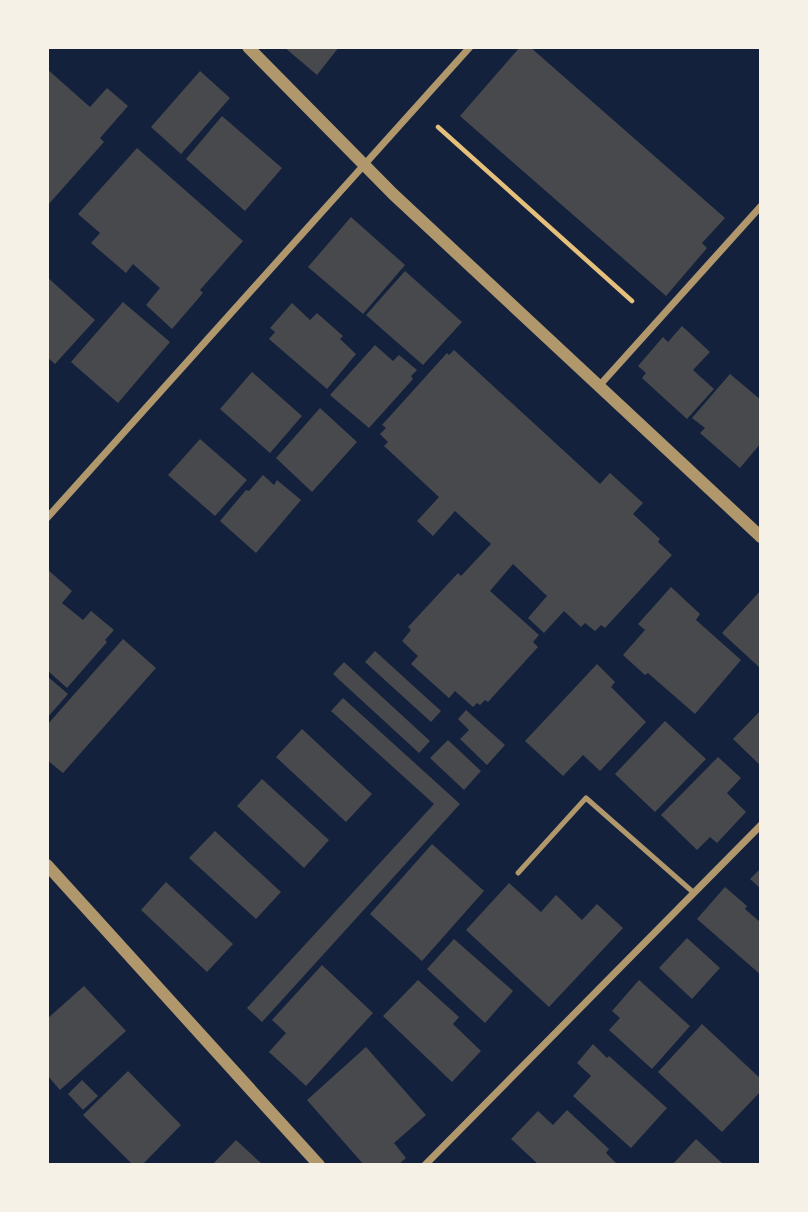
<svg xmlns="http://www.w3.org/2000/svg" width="808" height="1212" font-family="Cabin,sans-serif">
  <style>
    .building { fill: #48494c }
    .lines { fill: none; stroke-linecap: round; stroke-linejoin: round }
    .path { stroke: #e5c07b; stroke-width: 4.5 }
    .service { stroke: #b1986c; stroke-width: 5 }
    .minor { stroke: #b1986c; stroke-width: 7 }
    .tertiary { stroke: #b1986c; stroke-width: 12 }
  </style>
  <rect width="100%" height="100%" fill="#14213d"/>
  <path class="building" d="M284,47h55l-22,28z
    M520,47h10l195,171 -23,25 5,5 -41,48 -206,-180z
    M47,69l43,38 17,-19 21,18 -28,32 4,4 -57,64z
    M200,71l30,27 -49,56 -30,-27z
    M222,116l60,52 -37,43 -59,-52z
    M137,148l106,93 -43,49 3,3 -31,36 -26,-24 14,-17 -27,-24 -7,9 -35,-30 9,-10 -22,-19z
    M351,217l54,48 -42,49 -55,-47z
    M405,271l57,51 -39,43 -57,-50z
    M47,277l48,43 -40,44 -8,-7z
    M123,302l47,40 -52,61 -47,-41z
    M292,303l18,17 7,-7 26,23 -3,3 16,15 -29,35 -58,-50 6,-7 -5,-4z
    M682,326l28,26 -17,18 21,19 -27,30 -45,-41 4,-5 -8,-7 25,-29 5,5z
    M375,345l18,16 6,-6 18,15 -6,6 2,3 -44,49 -39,-33z
    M454,350l146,134 10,-11 33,30 -10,11 27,25 -2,3 14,13 -67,73 -4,-3 -6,6 -10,-8 -4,4 -17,-16 -20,22 -16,-15 19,-22 -34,-32 -23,27 49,44 -6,7 5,5 -50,55 -3,-2 -5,5 -3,-2 -4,4 -18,-16 -6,7 -38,-34 7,-8 -16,-15 9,-11 -3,-3 50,-54 3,3 30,-32 -36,-33 -22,25 -16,-15 22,-24 -55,-51 4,-4 -8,-8 6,-6 -4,-3 65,-72 2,2z
    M252,372l50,44 -32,37 -50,-44z
    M730,374l31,26v43l-21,25 -40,-35 5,-5 -13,-10z
    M320,408l37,34 -45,50 -36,-34z
    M200,439l47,41 -32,36 -47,-41z
    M263,475l11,10 3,-5 24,20 -45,53 -36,-32 26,-31 3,1z
    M47,569l25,22 -10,12 21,17 8,-9 23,19 -9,10 2,2 -40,46 -20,-18z
    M671,587l29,27 -4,6 45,40 -46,54 -47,-41 -3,2 -22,-20 22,-25 -7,-6z
    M761,590v75l-2,2 -37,-34z
    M123,639l33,29 -93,105 -16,-13v-35z
    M375,651l66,60 -10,11 -66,-60z
    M344,662l86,79 -11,12 -86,-79z
    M597,664l18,18 -4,5 35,35 -46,49 -17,-16 -20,21 -38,-35z
    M47,676l21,18 -21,24z
    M343,698l117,106 -198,218 -15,-14 187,-204 -103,-93z
    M466,710l39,35 -18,20 -27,-26 9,-9 -11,-11z
    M761,710v56l-28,-27z
    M665,721l41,38 -51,53 -40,-38z
    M302,729l70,65 -26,28 -70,-65z
    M448,740l33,31 -17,19 -34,-32z
    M718,757l23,21 -14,15 19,19 -29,31 -7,-6 -13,13 -36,-35z
    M262,779l67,61 -25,28 -67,-62z
    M215,831l66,61 -25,27 -67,-61z
    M432,844l52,47 -62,70 -52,-47z
    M761,868v21l-11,-10z
    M166,882l67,62 -26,28 -66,-62z
    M509,883l32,29 15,-17 26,25 15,-16 26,24 -74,79 -83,-77z
    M725,887l22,19 -2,3 16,14v52l-64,-56z
    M687,938l33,30 -28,31 -33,-31z
    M454,939l59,52 -28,32 -58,-54z
    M322,965l51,48 -67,73 -37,-34 17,-19 -14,-13z
    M418,980l41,37 -6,7 28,27 -29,31 -69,-66z
    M639,980l51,46 -38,43 -43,-39 11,-12 -8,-7z
    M84,986l42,45 -66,59 -13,-15v-56z
    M702,1024l59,55v12l-39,41 -64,-60z
    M593,1044l14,14 2,-2 58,52 -36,40 -58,-52 18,-20 -14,-13z
    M366,1047l60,68 -32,28 12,15 -8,7h-34l-57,-65z
    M128,1071l53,54 -39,40h-9l-50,-50z
    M82,1080l16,16 -15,14 -15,-16z
    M567,1110l42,39 -3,4 12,12h-79l-28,-26 27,-28 15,14z
    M696,1139l28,26h-52z
    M236,1140l27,25h-51z"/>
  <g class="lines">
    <path class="path" d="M438,127l194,174"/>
    <path class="service" d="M518,873l68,-75 108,95"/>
    <path class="minor" d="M599,386l162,-180
      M47,518l423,-471
      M425,1165l336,-340"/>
    <path class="tertiary" d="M248,47l145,147 368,343
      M47,865l272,300"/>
  </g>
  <rect width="808" height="1212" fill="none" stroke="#f6f1e7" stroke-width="98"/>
</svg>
